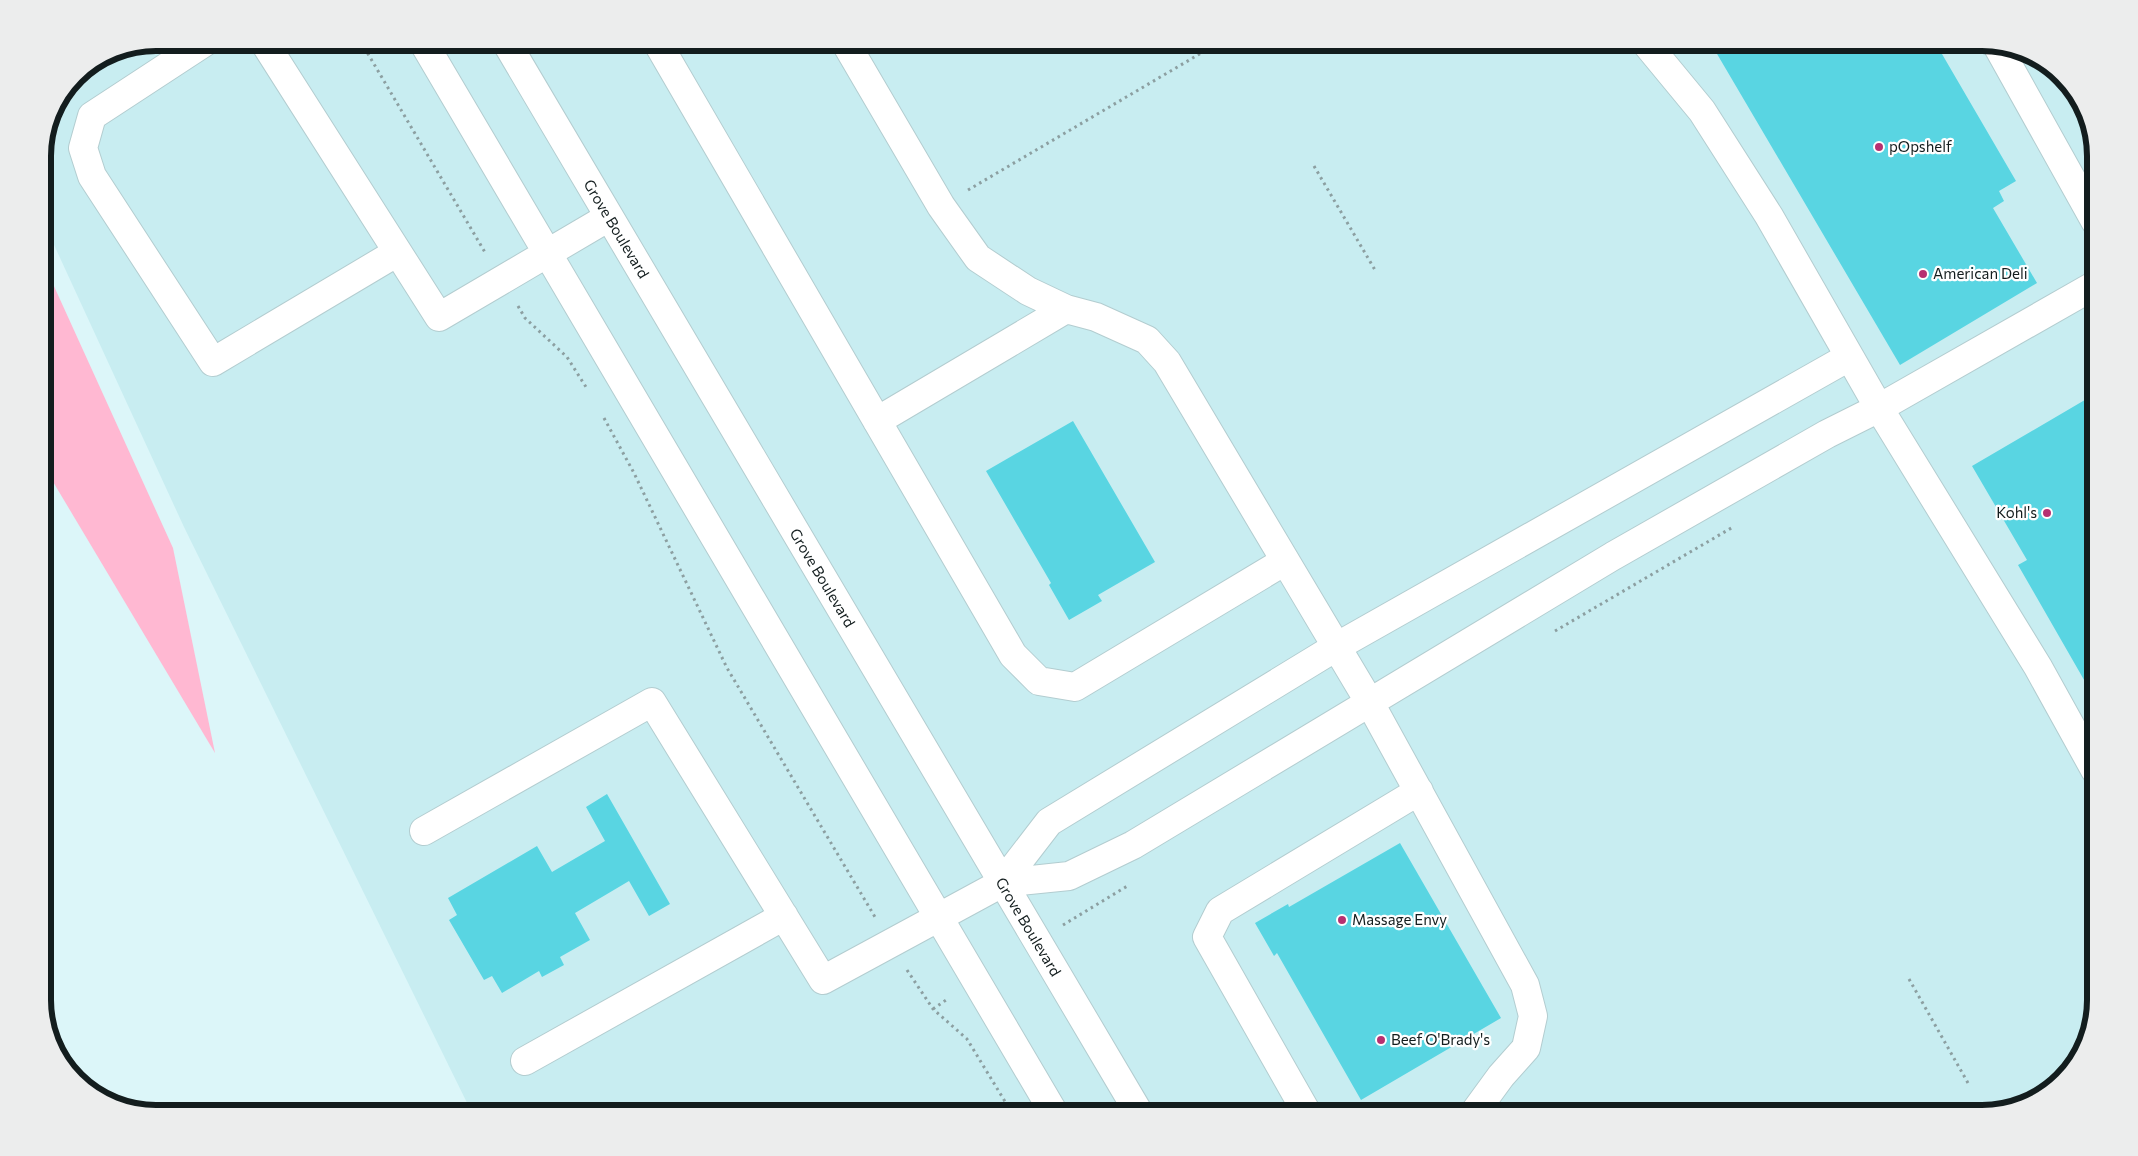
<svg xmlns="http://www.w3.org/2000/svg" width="2138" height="1156" font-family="Commissioner,sans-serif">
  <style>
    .built { fill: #c8edf1 }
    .green { fill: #ffb8d2 }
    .building { fill: #59d5e2 }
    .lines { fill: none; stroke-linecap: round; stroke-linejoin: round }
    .minor-casing { stroke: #b3cdd0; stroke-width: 30 }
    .path { stroke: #8c9fa1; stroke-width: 3; stroke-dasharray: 2.5 4; stroke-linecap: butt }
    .minor { stroke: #fff; stroke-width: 28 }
    .poi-dot { fill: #b63071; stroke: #fff; stroke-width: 2 }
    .labels { text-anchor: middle; stroke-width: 4.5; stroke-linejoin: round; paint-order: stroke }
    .poi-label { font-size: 15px; fill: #131d1e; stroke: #fff; text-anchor: start }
    .street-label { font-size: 15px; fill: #131d1e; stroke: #fff }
    .rim { fill: none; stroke: #131d1e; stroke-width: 6 }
  </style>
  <rect width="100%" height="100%" fill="#dcf6f9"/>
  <path class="built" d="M1981,42l51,12 44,39 19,56v850l-11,51 -39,44 -63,19h-1510l-288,-586 -141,-306v-72l8,-36 25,-37 37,-25 44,-8z"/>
  <path class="green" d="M43,262l130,286 42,205 -172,-288z"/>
  <path class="building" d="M1710,42h225l81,139 -17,10 5,10 -11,7 44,75 -137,82z
    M2095,394v305l-77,-134 9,-5 -55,-94z
    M1073,421l82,141 -57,33 4,6 -33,19 -20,-35 2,-2 -65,-112z
    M607,794l63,110 -21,12 -20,-35 -54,32 15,27 -30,17 4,8 -22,12 -3,-6 -37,22 -10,-17 -8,4 -35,-60 8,-5 -9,-17 89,-52 15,26 53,-31 -19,-34z
    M1400,843l101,175 -140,82 -84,-147 -3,3 -19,-33 33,-19 1,3z"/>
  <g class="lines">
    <defs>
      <path id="minor" d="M205,42l-113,74 -9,32 9,28 121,186 183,-109
        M264,42l175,275 170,-100
        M423,42l631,1071
        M506,42l633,1071
        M657,42l356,613 26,26 36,6 210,-126
        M845,42l96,164 37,52 50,33 38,18 30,8 51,23 20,22 203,341 155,282 8,31 -7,32 -25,28 -27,37
        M1645,42l57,69 67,105 110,192 159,259 57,103
        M1998,47l97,174
        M1849,357l-513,290 -287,175 -47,61 67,-7 64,-31 480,-289 214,-122 52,-26 216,-123
        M877,421l189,-112
        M424,831l228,-129 171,278 179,-97
        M525,1061l259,-145
        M1307,1113l-100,-176 13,-26 199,-120"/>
    </defs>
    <use href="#minor" class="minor-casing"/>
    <path class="path" d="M361,42l125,212
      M1314,166l61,104
      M968,190l252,-148
      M518,306l7,12 42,39 19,30
      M604,418l30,55 93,195 148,249
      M1555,631l178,-104
      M1063,925l66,-40
      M907,970l26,39 34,30 45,74
      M1909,979l59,104
      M933,1009l16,-11"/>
    <use href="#minor" class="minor"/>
  </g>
  <g class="poi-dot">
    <circle cx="1879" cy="147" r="5"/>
    <circle cx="1923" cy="274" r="5"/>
    <circle cx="2047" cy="513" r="5"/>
    <circle cx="1342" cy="920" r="5"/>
    <circle cx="1381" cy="1040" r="5"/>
  </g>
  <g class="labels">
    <g class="poi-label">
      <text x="1889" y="152">pOpshelf</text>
      <text x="1933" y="279">American Deli</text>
      <text x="2037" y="518" text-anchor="end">Kohl's</text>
      <text x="1352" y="925">Massage Envy</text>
      <text x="1391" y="1045">Beef O'Brady's</text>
    </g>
    <g class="street-label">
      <text transform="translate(616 229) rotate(59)" y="5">Grove Boulevard</text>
      <text transform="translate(822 578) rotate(59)" y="5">Grove Boulevard</text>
      <text transform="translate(1028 927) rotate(59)" y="5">Grove Boulevard</text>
    </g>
  </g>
  <path d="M0 0H2138V1156H0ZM156 51H1982A105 105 0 0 1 2087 156V1000A105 105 0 0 1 1982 1105H156A105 105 0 0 1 51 1000V156A105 105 0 0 1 156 51Z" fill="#eceded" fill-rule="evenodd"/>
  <path class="rim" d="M156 51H1982A105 105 0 0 1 2087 156V1000A105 105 0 0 1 1982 1105H156A105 105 0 0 1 51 1000V156A105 105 0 0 1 156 51Z"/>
</svg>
